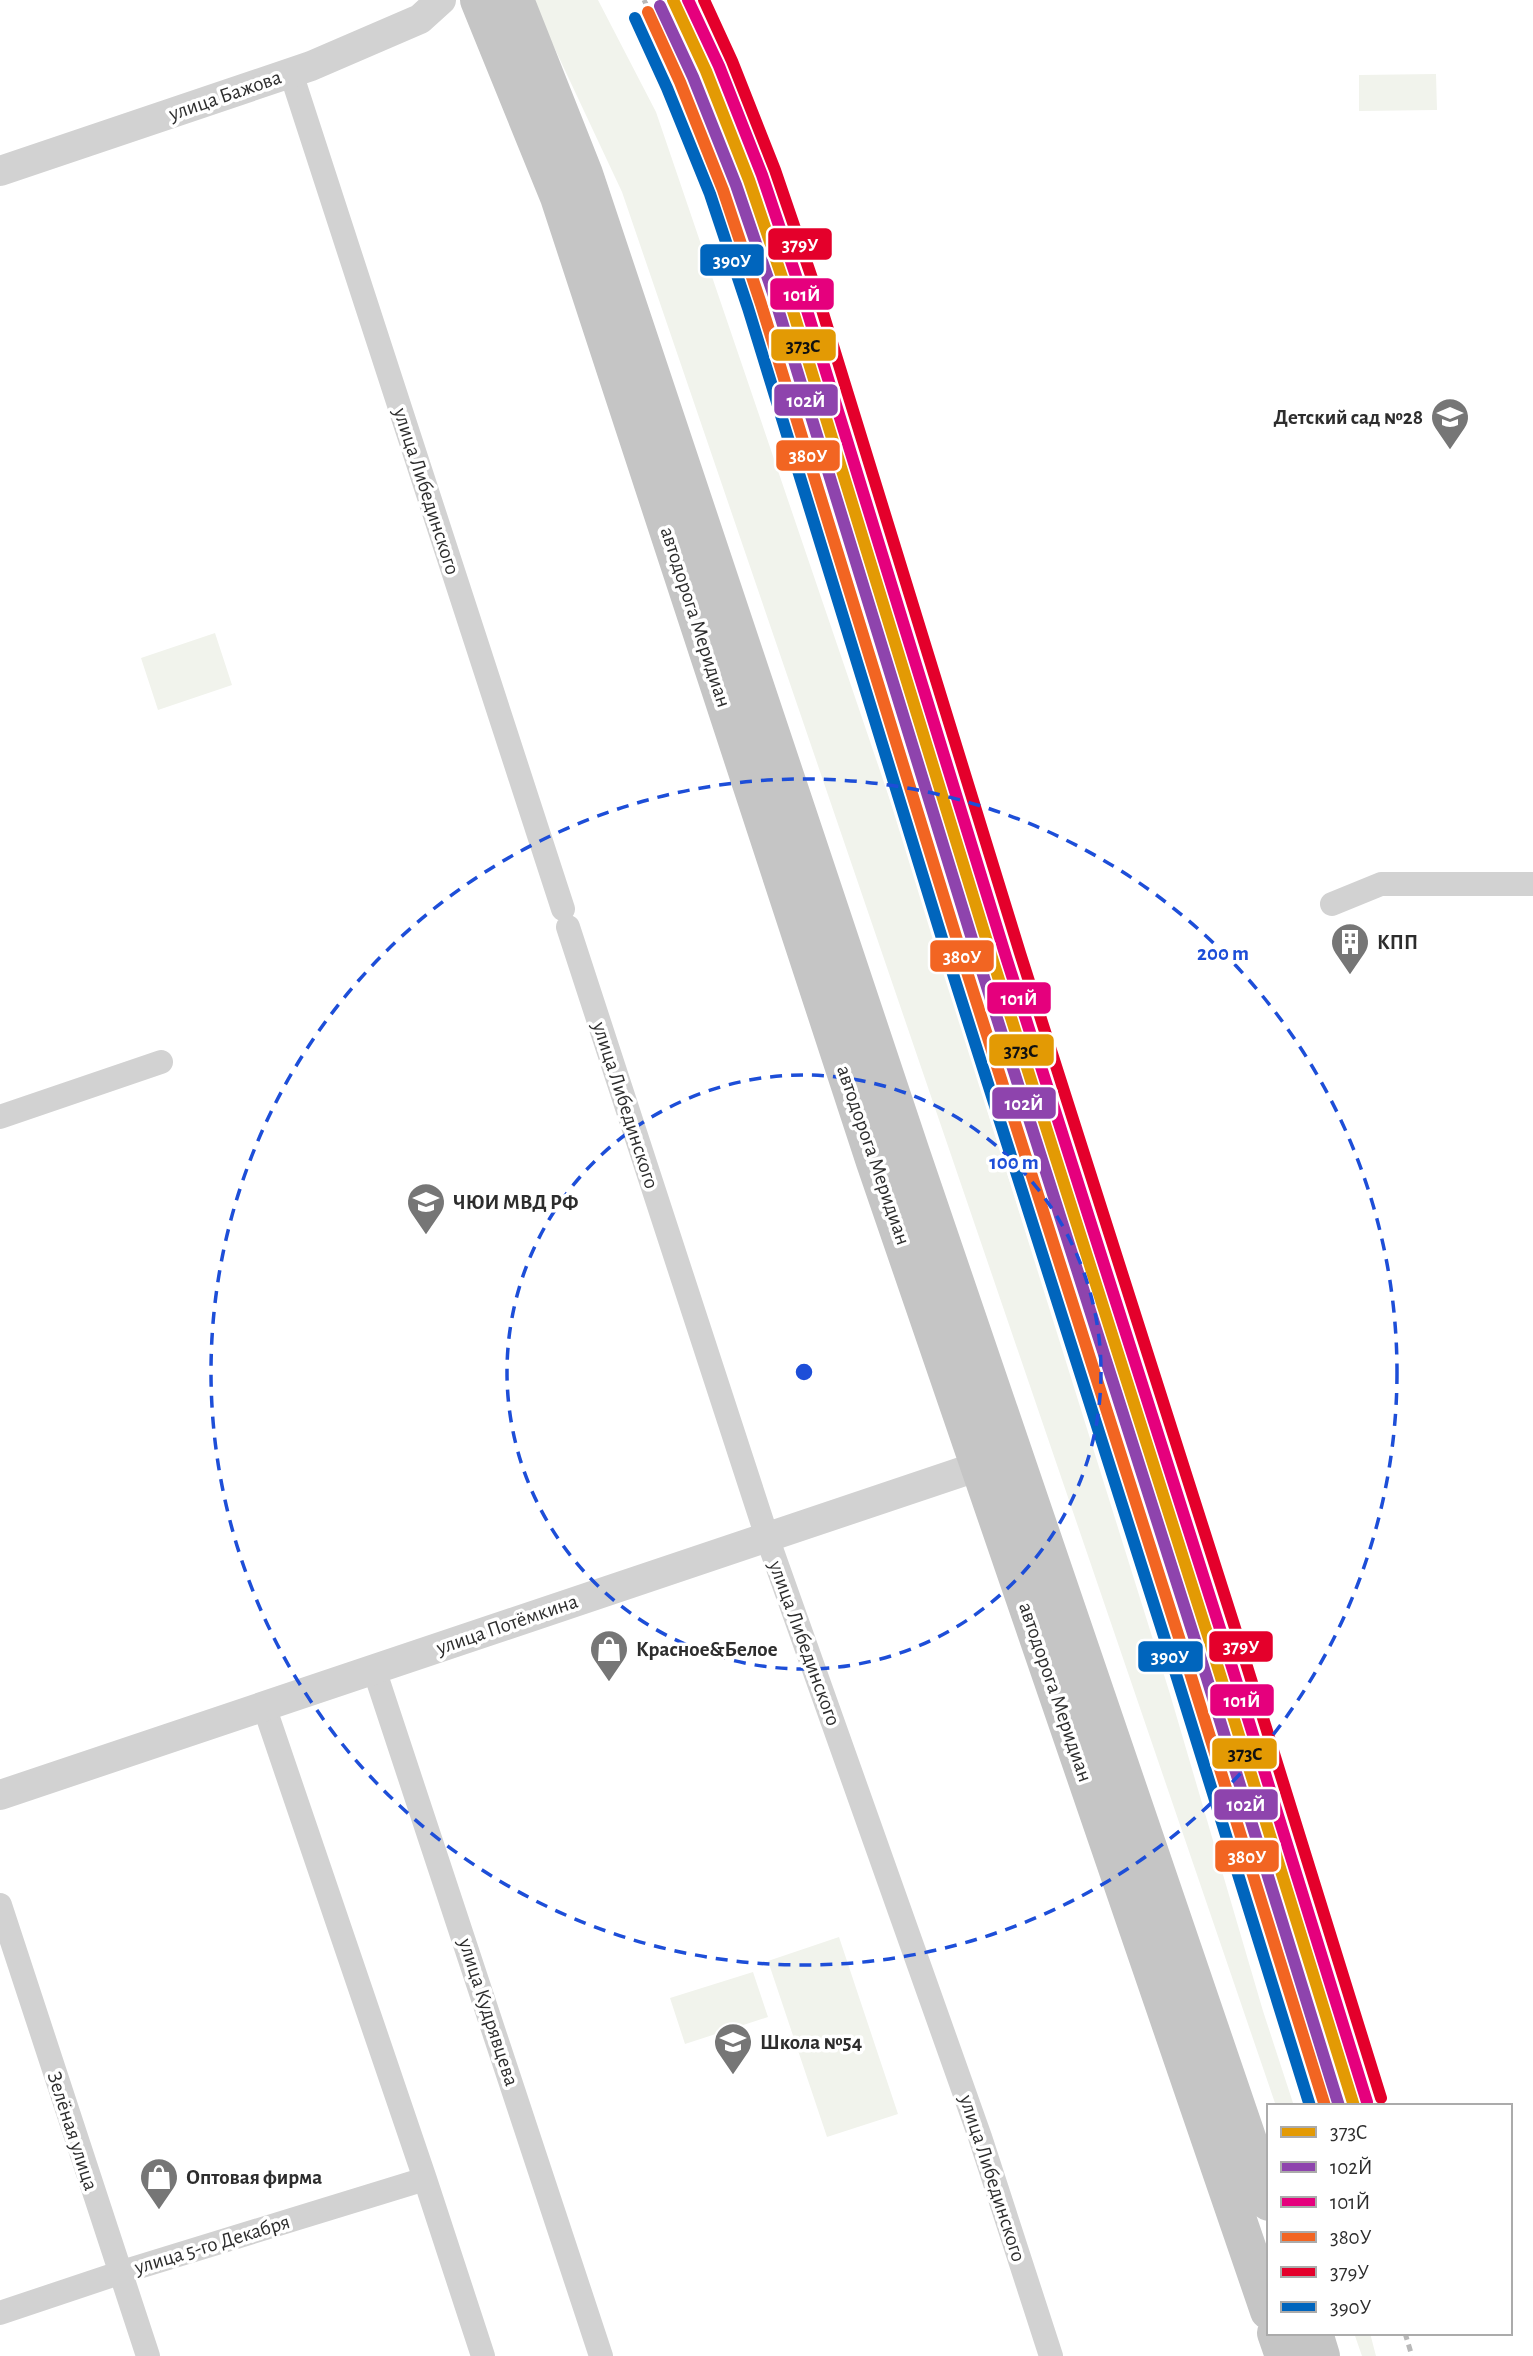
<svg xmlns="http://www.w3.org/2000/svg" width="1533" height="2356" font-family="'Alegreya Sans',sans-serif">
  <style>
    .green { fill: #f1f3ec }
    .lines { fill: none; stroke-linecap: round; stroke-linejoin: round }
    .minor { stroke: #d2d2d2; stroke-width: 24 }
    .tertiary { stroke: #d2d2d2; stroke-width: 30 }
    .primary { stroke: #c5c5c5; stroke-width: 38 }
    .rail { stroke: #b9b9b9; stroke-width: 5; stroke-dasharray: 7 5; stroke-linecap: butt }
    .rail-1-casing { stroke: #fff; stroke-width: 18 }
    .rail-2-casing { stroke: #fff; stroke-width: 18 }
    .rail-3-casing { stroke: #fff; stroke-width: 18 }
    .rail-4-casing { stroke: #fff; stroke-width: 18 }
    .rail-5-casing { stroke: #fff; stroke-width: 18 }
    .rail-6-casing { stroke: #fff; stroke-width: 18 }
    .rail-1 { stroke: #e39a04; stroke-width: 12 }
    .rail-2 { stroke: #8e44ad; stroke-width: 12 }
    .rail-3 { stroke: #e5007d; stroke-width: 12 }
    .rail-4 { stroke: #f26522; stroke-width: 12 }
    .rail-5 { stroke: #e4002b; stroke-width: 12 }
    .rail-6 { stroke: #0065bd; stroke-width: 12 }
    .ring { fill: none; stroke: #1d4ed8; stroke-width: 3.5; stroke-dasharray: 12 9 }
    .labels { text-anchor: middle; stroke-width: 7; stroke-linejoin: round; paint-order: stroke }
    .street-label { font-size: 21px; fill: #2d2d2d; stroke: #fff }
    .poi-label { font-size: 21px; font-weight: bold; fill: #2d2d2d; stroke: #fff; text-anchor: start }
    .centre { fill: #1d4ed8; stroke: #fff; stroke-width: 3.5 }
    .ring-label { font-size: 21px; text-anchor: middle; font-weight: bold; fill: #1d4ed8; stroke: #fff; stroke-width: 7; stroke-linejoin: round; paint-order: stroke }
    .line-badge { stroke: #fff; stroke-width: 2.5 }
    .badge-label { font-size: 19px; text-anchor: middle; font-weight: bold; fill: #fff }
    .pale-badge-label { font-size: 19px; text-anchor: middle; font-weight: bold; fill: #111 }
  </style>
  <rect width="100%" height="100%" fill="#fff"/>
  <path class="green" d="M532,0h66l58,112 237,697 277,885 93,317 31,95h-18l-654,-1914z
    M1436,74l1,36 -78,1v-36z
    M215,633l17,52 -74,25 -17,-52z
    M839,1937l59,177 -71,23 -59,-176z
    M753,1972l15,45 -83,27 -15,-46z
    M1354,2333h16l6,23h-14z"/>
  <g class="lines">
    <path class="minor" d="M291,73l272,836
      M1332,904l49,-20h152
      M568,927l199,610 213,600 71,219
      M0,1117l161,-55
      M374,1669l227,687
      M264,1706l161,473 58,177
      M0,1905l148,451
      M0,2313l119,-40 306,-94"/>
    <path class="tertiary" d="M0,171l311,-105 109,-47 21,-19
      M0,1795l1000,-336"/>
    <path class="primary" d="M479,0l80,197 316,965 394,1149
      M515,0l69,174 327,979 358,1049
      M1276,2333l8,23
      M1314,2333l7,23"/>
    <path class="rail" d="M644,0l16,32 132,345 542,1729
      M1405,2333l7,23"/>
    <defs>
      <path id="rail-1" d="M673,0l33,71 43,109 39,115 205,666 216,678 145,467"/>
      <path id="rail-2" d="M660,6l33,71 43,108 39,114 205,666 216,678 143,463"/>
      <path id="rail-3" d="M688,0l31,66 43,109 39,116 205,666 216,678 145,467"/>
      <path id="rail-4" d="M648,12l32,70 43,108 38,114 205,665 216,678 143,459"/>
      <path id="rail-5" d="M704,0l28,61 43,109 40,117 205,666 216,678 145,467"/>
      <path id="rail-6" d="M635,18l32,70 43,106 38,114 205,666 216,678 141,454"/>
    </defs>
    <use href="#rail-1" class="rail-1-casing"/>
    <use href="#rail-2" class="rail-2-casing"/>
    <use href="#rail-3" class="rail-3-casing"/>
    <use href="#rail-4" class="rail-4-casing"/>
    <use href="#rail-5" class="rail-5-casing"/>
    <use href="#rail-6" class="rail-6-casing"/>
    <use href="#rail-1" class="rail-1"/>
    <use href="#rail-2" class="rail-2"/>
    <use href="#rail-3" class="rail-3"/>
    <use href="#rail-4" class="rail-4"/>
    <use href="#rail-5" class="rail-5"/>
    <use href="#rail-6" class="rail-6"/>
  </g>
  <g class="ring">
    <circle cx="804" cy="1372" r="297"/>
    <circle cx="804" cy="1372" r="593"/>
  </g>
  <defs>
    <symbol id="school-pin" viewBox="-11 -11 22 30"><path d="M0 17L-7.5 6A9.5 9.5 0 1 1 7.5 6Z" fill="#767676" stroke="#fff"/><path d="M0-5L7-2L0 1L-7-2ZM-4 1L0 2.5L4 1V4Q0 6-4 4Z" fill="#fff"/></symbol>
    <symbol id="building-pin" viewBox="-11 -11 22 30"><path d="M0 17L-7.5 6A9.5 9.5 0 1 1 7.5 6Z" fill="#767676" stroke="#fff"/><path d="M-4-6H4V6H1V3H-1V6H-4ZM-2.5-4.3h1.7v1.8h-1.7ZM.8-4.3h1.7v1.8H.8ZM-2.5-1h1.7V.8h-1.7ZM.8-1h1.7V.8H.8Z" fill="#fff"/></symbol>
    <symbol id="university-pin" viewBox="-11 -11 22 30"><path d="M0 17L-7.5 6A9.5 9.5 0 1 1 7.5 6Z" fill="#767676" stroke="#fff"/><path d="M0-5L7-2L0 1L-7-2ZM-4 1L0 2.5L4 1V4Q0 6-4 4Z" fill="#fff"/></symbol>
    <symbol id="shop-pin" viewBox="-11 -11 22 30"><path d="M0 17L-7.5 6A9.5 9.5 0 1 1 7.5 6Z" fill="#767676" stroke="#fff"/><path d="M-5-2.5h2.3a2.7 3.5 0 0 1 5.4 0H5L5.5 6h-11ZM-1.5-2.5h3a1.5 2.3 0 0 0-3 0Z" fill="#fff"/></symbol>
  </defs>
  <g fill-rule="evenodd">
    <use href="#school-pin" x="1428" y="395" width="44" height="60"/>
    <use href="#building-pin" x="1328" y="920" width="44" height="60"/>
    <use href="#university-pin" x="404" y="1180" width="44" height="60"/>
    <use href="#shop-pin" x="587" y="1627" width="44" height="60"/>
    <use href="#school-pin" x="711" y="2020" width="44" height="60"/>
    <use href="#shop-pin" x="137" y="2155" width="44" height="60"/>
  </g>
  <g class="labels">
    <g class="street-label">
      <text transform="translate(225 95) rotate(-19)" y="7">улица Бажова</text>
      <text transform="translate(427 491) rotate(72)" y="7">улица Либединского</text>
      <text transform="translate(696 617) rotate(72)" y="7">автодорога Меридиан</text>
      <text transform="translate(626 1105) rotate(72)" y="7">улица Либединского</text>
      <text transform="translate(874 1155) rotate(71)" y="7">автодорога Меридиан</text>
      <text transform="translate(507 1624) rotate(-19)" y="7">улица Потёмкина</text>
      <text transform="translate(805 1643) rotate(70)" y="7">улица Либединского</text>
      <text transform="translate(1056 1692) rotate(71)" y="7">автодорога Меридиан</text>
      <text transform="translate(489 2012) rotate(72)" y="7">улица Кудрявцева</text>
      <text transform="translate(73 2131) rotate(72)" y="7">Зелёная улица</text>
      <text transform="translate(993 2178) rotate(72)" y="7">улица Либединского</text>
      <text transform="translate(212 2244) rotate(-17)" y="7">улица 5-го Декабря</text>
    </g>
    <g class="poi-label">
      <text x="1423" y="424" text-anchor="end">Детский сад №28</text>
      <text x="1377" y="949">КПП</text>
      <text x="453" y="1209">ЧЮИ МВД РФ</text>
      <text x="636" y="1656">Красное&amp;Белое</text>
      <text x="760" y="2049">Школа №54</text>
      <text x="186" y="2184">Оптовая фирма</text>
    </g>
  </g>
  <circle cx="804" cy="1372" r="10" class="centre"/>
  <g class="ring-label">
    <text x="1223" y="960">200 m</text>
    <text x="1014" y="1169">100 m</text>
  </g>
  <g class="line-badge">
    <rect x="767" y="227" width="66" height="34" rx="7" fill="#e4002b"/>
    <rect x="699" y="243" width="66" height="34" rx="7" fill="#0065bd"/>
    <rect x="769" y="277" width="66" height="34" rx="7" fill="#e5007d"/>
    <rect x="770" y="328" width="67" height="34" rx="7" fill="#e39a04"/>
    <rect x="773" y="383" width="66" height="34" rx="7" fill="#8e44ad"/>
    <rect x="775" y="439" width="66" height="33" rx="7" fill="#f26522"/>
    <rect x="929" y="939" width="66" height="34" rx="7" fill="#f26522"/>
    <rect x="986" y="981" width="66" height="34" rx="7" fill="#e5007d"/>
    <rect x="988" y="1033" width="67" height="34" rx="7" fill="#e39a04"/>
    <rect x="991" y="1086" width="66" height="34" rx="7" fill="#8e44ad"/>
    <rect x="1208" y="1630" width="66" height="33" rx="7" fill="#e4002b"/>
    <rect x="1137" y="1640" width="67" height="33" rx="7" fill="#0065bd"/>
    <rect x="1209" y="1683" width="66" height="34" rx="7" fill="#e5007d"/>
    <rect x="1211" y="1737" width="67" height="33" rx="7" fill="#e39a04"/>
    <rect x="1213" y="1788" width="66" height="33" rx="7" fill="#8e44ad"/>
    <rect x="1214" y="1839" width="66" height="34" rx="7" fill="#f26522"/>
  </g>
  <g class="badge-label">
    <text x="800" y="251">379У</text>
    <text x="732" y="267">390У</text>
    <text x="802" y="301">101Й</text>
    <text x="806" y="407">102Й</text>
    <text x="808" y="462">380У</text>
    <text x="962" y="963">380У</text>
    <text x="1019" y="1005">101Й</text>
    <text x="1024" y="1110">102Й</text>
    <text x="1241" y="1653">379У</text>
    <text x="1170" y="1663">390У</text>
    <text x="1242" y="1707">101Й</text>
    <text x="1246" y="1811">102Й</text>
    <text x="1247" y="1863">380У</text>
  </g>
  <g class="pale-badge-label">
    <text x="803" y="352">373C</text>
    <text x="1021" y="1057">373C</text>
    <text x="1245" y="1760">373C</text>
  </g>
  <rect x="1267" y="2104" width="245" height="231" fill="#ffffff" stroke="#ababab" stroke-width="2"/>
  <rect x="1281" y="2127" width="35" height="10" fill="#e39a04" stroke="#ababab" stroke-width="2"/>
  <text x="1330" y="2139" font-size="21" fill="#2d2d2d">373C</text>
  <rect x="1281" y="2162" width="35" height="10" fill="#8e44ad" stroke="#ababab" stroke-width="2"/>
  <text x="1330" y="2174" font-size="21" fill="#2d2d2d">102Й</text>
  <rect x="1281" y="2197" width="35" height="10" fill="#e5007d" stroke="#ababab" stroke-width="2"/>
  <text x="1330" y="2209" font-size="21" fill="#2d2d2d">101Й</text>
  <rect x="1281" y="2232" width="35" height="10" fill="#f26522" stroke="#ababab" stroke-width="2"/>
  <text x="1330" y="2244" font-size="21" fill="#2d2d2d">380У</text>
  <rect x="1281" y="2267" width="35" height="10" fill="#e4002b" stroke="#ababab" stroke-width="2"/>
  <text x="1330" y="2279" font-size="21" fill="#2d2d2d">379У</text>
  <rect x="1281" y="2302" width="35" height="10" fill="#0065bd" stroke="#ababab" stroke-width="2"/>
  <text x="1330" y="2314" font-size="21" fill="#2d2d2d">390У</text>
</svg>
